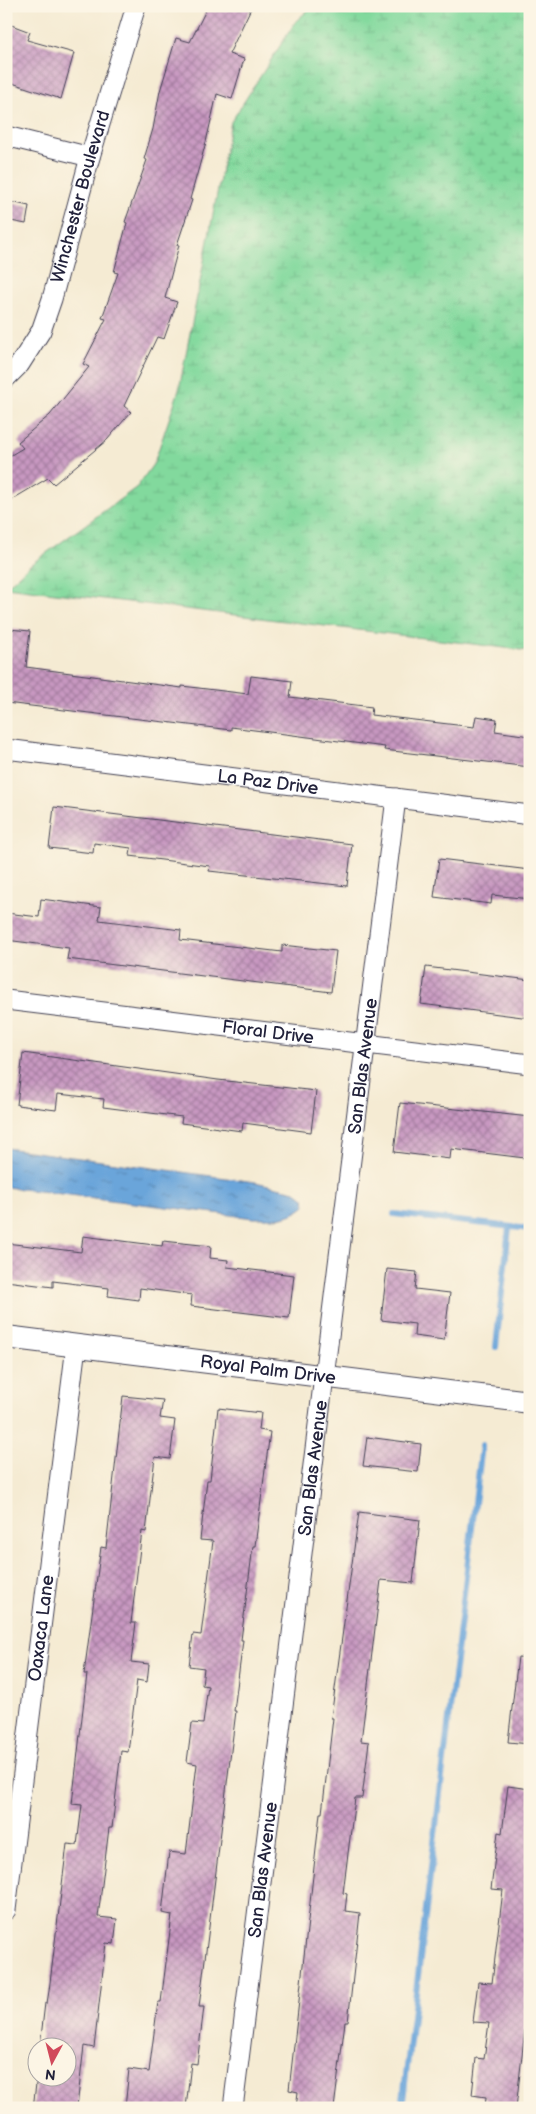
<svg xmlns="http://www.w3.org/2000/svg" width="536" height="2114" font-family="'Balsamiq Sans',sans-serif">
  <style>
    .wetland { fill: url(#wetland-marsh); stroke: #527e6c }
    .water { fill: url(#water-ripples); stroke: #46648a }
    .lines { fill: none; stroke-linecap: round; stroke-linejoin: round }
    .stream { stroke: #6aa5da; stroke-width: 6 }
    .building { fill: url(#building-cross-hatch) }
    .minor-casing { stroke: #424052; stroke-width: 21 }
    .tertiary-casing { stroke: #424052; stroke-width: 24 }
    .minor { stroke: #fff; stroke-width: 19 }
    .tertiary { stroke: #fff; stroke-width: 22 }
    .labels { text-anchor: middle; stroke-width: 4; stroke-linejoin: round; paint-order: stroke }
    .street-label { font-size: 18px; fill: #22223b; stroke: #fcf5e5 }
  </style>
  <defs>
    <pattern id="wetland-marsh" width="20" height="14" patternUnits="userSpaceOnUse" patternTransform="scale(1.25)"><rect width="20" height="14" fill="#82d99d"/><path d="M1 5h8M5 5V1M11 12h8M15 12V8" fill="none" stroke="#70ba88"/></pattern>
    <pattern id="water-ripples" width="26" height="14" patternUnits="userSpaceOnUse" patternTransform="scale(1.25)"><rect width="26" height="14" fill="#6aa5da"/><path d="M2 4q2-2 4 0t4 0M15 11q2-2 4 0t4 0" fill="none" stroke="#5786b2"/></pattern>
    <pattern id="building-cross-hatch" width="8" height="8" patternUnits="userSpaceOnUse" patternTransform="scale(1.25)"><rect width="8" height="8" fill="#c898c1"/><path d="M0 0l8 8M0 8l8-8" fill="none" stroke="#a27c9e"/></pattern>
  </defs>
  <rect width="100%" height="100%" fill="#fcf5e5"/>
  <filter id="ink" filterUnits="userSpaceOnUse"><feTurbulence type="fractalNoise" baseFrequency=".02" numOctaves="2"/><feDisplacementMap in="SourceGraphic" scale="10" xChannelSelector="R" yChannelSelector="G"/><feConvolveMatrix kernelMatrix="1 2 1 2 8 2 1 2 1" color-interpolation-filters="sRGB"/></filter>
  <filter id="wash" filterUnits="userSpaceOnUse"><feTurbulence type="fractalNoise" baseFrequency=".0096" numOctaves="4" result="noise"/><feDisplacementMap in="SourceGraphic" scale="20" xChannelSelector="R" yChannelSelector="G"/><feGaussianBlur stdDeviation="1.12" result="paint"/><feColorMatrix in="noise" values="0 0 0 0 0 0 0 0 0 0 0 0 0 0 0 0 0 1.4 0 .05"/><feComposite in="paint" operator="in"/></filter>
  <g filter="url(#wash)">
    <rect width="100%" height="100%" fill="#f5ebd3"/>
    <path class="wetland" d="M313,6h217v645l-524,-64 24,-22 107,-78 17,-24 25,-73 52,-268 65,-101z"/>
    <path class="water" d="M6,1148l249,34 40,9 9,7 1,8c-17,14 -30,12 -51,12l-248,-31z"/>
    <g class="lines">
      <path class="stream" d="M394,1214l136,15
        M496,1347l13,-120
        M402,2108l80,-663"/>
    </g>
    <g id="blocks">
      <path class="building" d="M208,6h44l-23,48 15,5 -12,40 -15,-5 -11,48 -16,57 2,1 -15,45h2l-14,53 12,4 -13,37 -7,-2 -33,69 7,6 -24,28 -53,44 -6,-6 -42,25v-45l17,-10 -5,-6 32,-27 39,-48 -6,-3 23,-45 -4,-1 16,-45 -4,-1 13,-49 -2,-1 22,-62 -3,-1 9,-30 7,-38 16,-53 14,4z
        M6,23l24,9 -3,8 47,13 -13,46 -55,-18z
        M6,201l23,5 -3,18 -20,-4z
        M9,629l21,2 -4,36 156,21v-2l66,8 3,-18 41,5 -2,16 82,10 -1,8 103,12 2,-11 21,3 -2,12 35,5v31l-146,-17 1,-3 -154,-20v3l-225,-27v-51z
        M54,807l298,37 -5,42 -138,-15 1,-5 -80,-10 1,-8 -37,-5 -1,10 -44,-5z
        M439,859l91,11v29l-38,-4 -1,9 -57,-7z
        M41,899l60,8 -2,13 82,10 -1,10 102,12v-7l54,6 -5,41 -264,-33 2,-11 -63,-8v-27l33,4z
        M426,967l104,13v38l-109,-14z
        M23,1053l195,27 98,11 -5,41 -68,-9 -1,8 -61,-8 1,-6 -79,-10 1,-8 -46,-5 -2,16 -39,-5z
        M400,1103l130,14 -5,41 -74,-9 -1,10 -56,-7z
        M83,1236l79,10 1,-5 48,5 -1,12 18,2 -1,7 67,8 -5,43 -98,-12 1,-11 -52,-7 -1,12 -31,-4 1,-8 -56,-7v6l-47,-6v-38l75,9z
        M387,1269l30,3 -2,17 35,4 -6,47 -30,-4 1,-12 -34,-4z
        M123,1396l40,4 -3,18 15,2 -5,39 -15,-2 -9,75 -4,-1 -11,92h5l-5,39 18,2 -2,18 -10,-2 -9,72 -7,-1 -9,77h-3l-11,89 19,2 -3,25 -8,-1 -12,105 -10,-2 -7,61 -13,-2v3h-31l5,-40v8h30v-30h-28l5,-43h2l2,-12 18,-147 10,1 5,-40 -10,-1 15,-130h-3l17,-127 5,1z
        M218,1408l43,5 -2,17 11,2 -15,114h-2l-12,94h2l-9,71h2l-37,296h5l-7,57 -6,-1 -5,45h-61l4,-39 20,3 9,-70h3l11,-87 -10,-2 7,-61 17,2 11,-90 -10,-2 5,-39 11,1 5,-38 -6,-1 2,-17 -15,-2 4,-32 8,1 12,-94 -13,-1 7,-60h3z
        M367,1437l54,7 -3,28 -55,-6z
        M359,1512l61,8 -7,63 -32,-3 -20,161 8,1 -7,56h-7l-12,95 4,1 -2,17 15,2 -12,109h-3l-11,86h-38l2,-16 -9,-2 25,-223 6,-54h2l11,-95h-2z
        M518,1657l12,1v86l-22,-2z
        M508,1786l22,3v196l-14,123h-31l1,-11 -14,-2 4,-37 8,1 5,-36 -16,-1 5,-40 14,1 11,-93 -12,-1 7,-57 4,1z"/>
    </g>
  </g>
  <g filter="url(#ink)">
    <use href="#blocks" fill-opacity="0" stroke="#424052" stroke-width="1"/>
    <g class="lines">
      <defs>
        <g id="minor">
          <path d="M6,136l84,21"/>
          <path id="s1" d="M6,378l14,-14 21,-33 11,-32 38,-142 46,-151"/>
          <path id="s2" d="M6,749l524,66"/>
          <path id="s3" d="M6,1000l524,64"/>
          <path id="s4" d="M6,1910l70,-564"/>
          <path id="s5" d="M233,2108l163,-1310"/>
        </g>
        <g id="tertiary">
          <path id="s6" d="M6,1337l524,65"/>
        </g>
      </defs>
      <use href="#minor" class="minor-casing"/>
      <use href="#tertiary" class="tertiary-casing"/>
      <use href="#minor" class="minor"/>
      <use href="#tertiary" class="tertiary"/>
    </g>
  </g>
  <g class="labels">
    <g class="street-label">
      <text dy="6" stroke="none"><textPath href="#s1" startOffset="199">Winchester Boulevard</textPath></text>
      <text dy="6" stroke="none"><textPath href="#s2" startOffset="264">La Paz Drive</textPath></text>
      <text dy="6" stroke="none"><textPath href="#s3" startOffset="264">Floral Drive</textPath></text>
      <text dy="6" stroke="none"><textPath href="#s5" startOffset="1050">San Blas Avenue</textPath></text>
      <text dy="6" stroke="none"><textPath href="#s6" startOffset="264">Royal Palm Drive</textPath></text>
      <text dy="6" stroke="none"><textPath href="#s5" startOffset="645">San Blas Avenue</textPath></text>
      <text dy="6" stroke="none"><textPath href="#s4" startOffset="284">Oaxaca Lane</textPath></text>
      <text dy="6" stroke="none"><textPath href="#s5" startOffset="240">San Blas Avenue</textPath></text>
    </g>
  </g>
  <rect width="536" height="2114" fill="none" stroke="#fcf5e5" stroke-width="25"/>
  <g transform="translate(52 2062) rotate(187)"><circle r="24" fill="#fcf5e5" stroke="#a5a1a1"/>
  <path d="M0-4L9 19L0 12L-9 19Z" fill="#d1495b"/>
  <text y="-8" font-size="14" font-weight="bold" text-anchor="middle" fill="#22223b">N</text>
  </g>
</svg>
